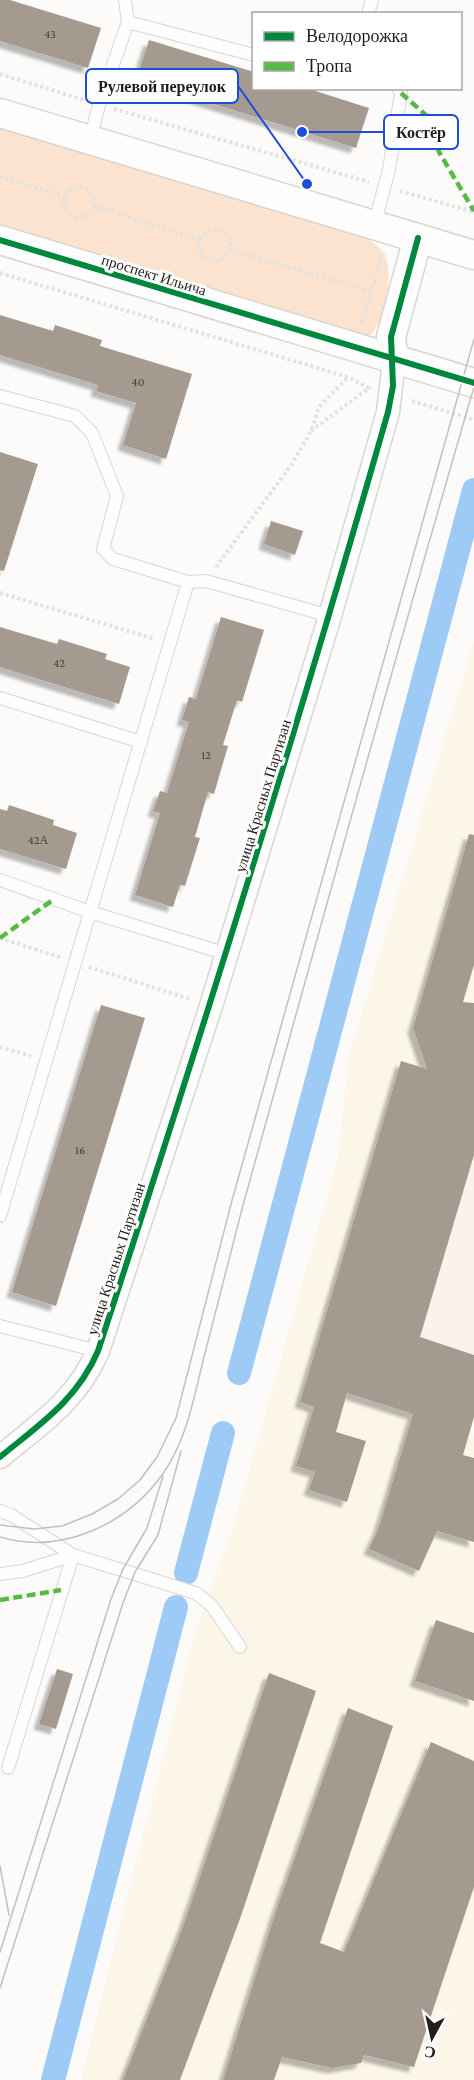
<svg xmlns="http://www.w3.org/2000/svg" width="474" height="2080" font-family="'Crimson Pro',serif">
  <style>
    .industrial { fill: #fbf6e8 }
    .built { fill: #fdf2ea }
    .green { fill: #fce3d0 }
    .lines { fill: none; stroke-linecap: round; stroke-linejoin: round }
    .canal { stroke: #9ecbf6; stroke-width: 24 }
    .building { fill: #a49a90; filter: url(#shadow) }
    .service-casing { stroke: #d9d5d2; stroke-width: 14 }
    .minor-casing { stroke: #d9d5d2; stroke-width: 25 }
    .tertiary-casing { stroke: #d9d5d2; stroke-width: 31 }
    .path { stroke: #e2e2e0; stroke-width: 4; stroke-dasharray: 3 3; stroke-linecap: butt }
    .service { stroke: #fffefe; stroke-width: 12 }
    .minor { stroke: #fffefe; stroke-width: 22 }
    .tertiary { stroke: #fffefe; stroke-width: 28 }
    .tram { stroke: #c1c0be; stroke-width: 1.5 }
    .quiet { stroke: #58b947; stroke-width: 4.5; stroke-dasharray: 9 4.5; stroke-linecap: butt }
    .cycleway-casing { stroke: #fff; stroke-width: 10 }
    .cycleway { stroke: #00873e; stroke-width: 6 }
    .labels { text-anchor: middle; stroke-width: 6; stroke-linejoin: round; paint-order: stroke }
    .number-label { font-size: 12px; fill: #433d37 }
    .street-label { font-size: 15px; fill: #231e19; stroke: #fff }
    .leader { fill: none; stroke: #1d4ed8; stroke-width: 2 }
    .callout-dot { fill: #1d4ed8; stroke: #fff; stroke-width: 2 }
    .callout { fill: #fff; stroke: #1d4ed8; stroke-width: 2 }
    .callout-label { font-size: 16px; text-anchor: middle; font-weight: bold; fill: #231e19 }
  </style>
  <defs>
    <filter id="shadow"><feDropShadow dx="-5.5" dy="5.5" stdDeviation="1.5" flood-color="#0004"/></filter>
  </defs>
  <rect width="100%" height="100%" fill="#fdfbf9"/>
  <path class="industrial" d="M474,640v515l-54,182 54,18v62l-5,17 5,2v644h-393l112,-442 43,-120 102,-361 11,-101z"/>
  <path class="built" d="M474,1155v200l-54,-18z"/>
  <path class="green" d="M0,126l359,107c10,7 23,14 27,25 7,18 -1,69 -19,79 -3,2 -10,2 -13,3l-354,-115z"/>
  <g class="lines">
    <path class="canal" d="M239,1373l235,-883
      M186,1573l37,-140
      M53,2080l123,-473"/>
  </g>
  <path class="building" d="M0,0h10l91,28 -13,40 -88,-27z
    M149,40l105,32v16h52l63,20 -13,40 -220,-68z
    M0,315l53,16 2,-6 47,15 -2,6 92,28 -26,85 -43,-14 13,-42 -40,-12 2,-6 -98,-30z
    M0,452l38,12 -34,107 -4,-1z
    M271,521l32,10 -8,24 -31,-11z
    M221,617l43,13 -22,72 -5,-2 -14,45 5,1 -14,48 -6,-2 -13,45 5,1 -15,48 -5,-1 -7,22 -38,-12 25,-82 -7,-2 7,-20 7,2 22,-71 -7,-2 7,-23 7,2z
    M0,627l57,17 2,-5 48,15 -2,5 25,8 -11,37 -119,-37z
    M9,805l45,15 -1,5 24,8 -11,36 -66,-20v-40l7,2z
    M469,834l5,1v130l-11,37 11,1v152l-54,182 54,18v62l-11,38 11,3v84l-37,-11 -18,40 -50,-22 10,-22 34,-113 -66,-21 -11,39 30,9 -19,61 -38,-12 6,-18 -19,-6 18,-59 -14,-5 101,-341 26,8 -14,-41z
    M101,1005l44,13 -89,288 -44,-14z
    M436,1620l38,13v68l-59,-20z
    M57,1669l16,5 -17,55 -17,-5z
    M269,1673l47,18 -75,225 -61,164h-57l61,-156z
    M348,1708l45,18 -73,217 24,9 87,-210 43,19v126l-60,180 -50,-12 -3,8 -29,5 -50,-11 -8,23h-51l53,-169z"/>
  <g class="lines">
    <defs>
      <path id="service" d="M125,0l3,22
        M368,14l4,-14
        M90,140l9,-35 29,-83 126,33
        M374,225l15,-55 12,-77 -3,-5
        M0,396l75,20 17,17 25,63 -14,53 10,10 75,23
        M0,698l141,44
        M0,880l90,32 137,42
        M0,1216l188,-634 18,-1 124,35
        M0,1326l98,25
        M0,1511l11,4 62,40 123,38 16,13 28,41
        M0,1574l23,-3 50,-16
        M8,1768l65,-213"/>
      <path id="minor" d="M0,1457c40,-33 77,-57 98,-106l113,-345 119,-390 58,-204 6,-51"/>
      <path id="tertiary" d="M0,113l474,142
        M0,240l474,143
        M394,361l-3,-24 27,-99"/>
    </defs>
    <use href="#service" class="service-casing"/>
    <use href="#minor" class="minor-casing"/>
    <use href="#tertiary" class="tertiary-casing"/>
    <path class="path" d="M0,74l84,26
      M114,109l255,73
      M0,176l64,21
      M64 202a15 15 0 1 1 30 0a15 15 0 1 1-30 0Z
      M400,191l74,21
      M94,206l106,34
      M199 245a16 16 0 1 1 32 0a16 16 0 1 1-32 0Z
      M230,250l140,41
      M0,273l348,104 21,11 -58,43
      M361,323l22,-70
      M412,401l62,19
      M216,567l76,-103 19,-33 8,-24 29,-30
      M0,593l155,46
      M0,938l62,20
      M89,967l101,32
      M0,1047l31,9"/>
    <use href="#service" class="service"/>
    <use href="#minor" class="minor"/>
    <use href="#tertiary" class="tertiary"/>
    <path class="tram" d="M0,1525l34,4 28,-3 30,-12 26,-15 22,-19 17,-23 19,-39 55,-214 243,-865
      M0,1537c61,18 126,-12 162,-62 25,-34 32,-79 42,-118 13,-49 25,-99 38,-148 76,-274 152,-549 232,-822
      M0,1866l9,49
      M0,1952l111,-353 12,-30 24,-41 16,-52
      M0,1988l123,-385 12,-31 23,-37 23,-84"/>
    <path class="quiet" d="M401,93l26,23 12,36 35,59
      M0,938l54,-39
      M0,1600l61,-10"/>
    <defs>
      <path id="cycleway" d="M0,240l474,143
        M0,1457c40,-33 77,-57 98,-106 102,-311 200,-624 290,-939l5,-26 -2,-49 27,-99"/>
    </defs>
    <use href="#cycleway" class="cycleway-casing"/>
    <use href="#cycleway" class="cycleway"/>
  </g>
  <g class="labels">
    <g class="number-label">
      <text x="50" y="38">43</text>
      <text x="138" y="386">40</text>
      <text x="59" y="667">42</text>
      <text x="206" y="759">12</text>
      <text x="38" y="844">42А</text>
      <text x="80" y="1154">16</text>
    </g>
    <g class="street-label">
      <text transform="translate(154 275) rotate(17)" y="5">проспект Ильича</text>
      <text transform="translate(263 796) rotate(-73)" y="5">улица Красных Партизан</text>
      <text transform="translate(116 1259) rotate(-72)" y="5">улица Красных Партизан</text>
    </g>
  </g>
  <path class="leader" d="M307 184L238 86M302 132L384 132"/>
  <g class="callout-dot">
    <circle cx="307" cy="184" r="6"/>
    <circle cx="302" cy="132" r="6"/>
  </g>
  <g class="callout">
    <rect x="86" y="69" width="152" height="34" rx="6"/>
    <rect x="384" y="115" width="74" height="34" rx="6"/>
  </g>
  <g class="callout-label">
    <text x="162" y="92">Рулевой переулок</text>
    <text x="421" y="138">Костёр</text>
  </g>
  <rect x="252" y="12" width="210" height="78" fill="#ffffff" stroke="#a7a5a3" stroke-width="1.5"/>
  <rect x="264" y="32" width="30" height="9" fill="#00873e" stroke="#a7a5a3" stroke-width="1.5"/>
  <text x="306" y="42" font-size="18" fill="#231e19">Велодорожка</text>
  <rect x="264" y="62" width="30" height="9" fill="#58b947" stroke="#a7a5a3" stroke-width="1.5"/>
  <text x="306" y="72" font-size="18" fill="#231e19">Тропа</text>
  <g transform="translate(432 2038) rotate(188)" stroke="#ffffff" stroke-width="4.5" paint-order="stroke">
  <path d="M0-4.5L10 22L0 15L-10 22Z" fill="#231e19"/>
  <text y="-9" font-size="16" font-weight="bold" text-anchor="middle" fill="#231e19">С</text>
  </g>
</svg>
